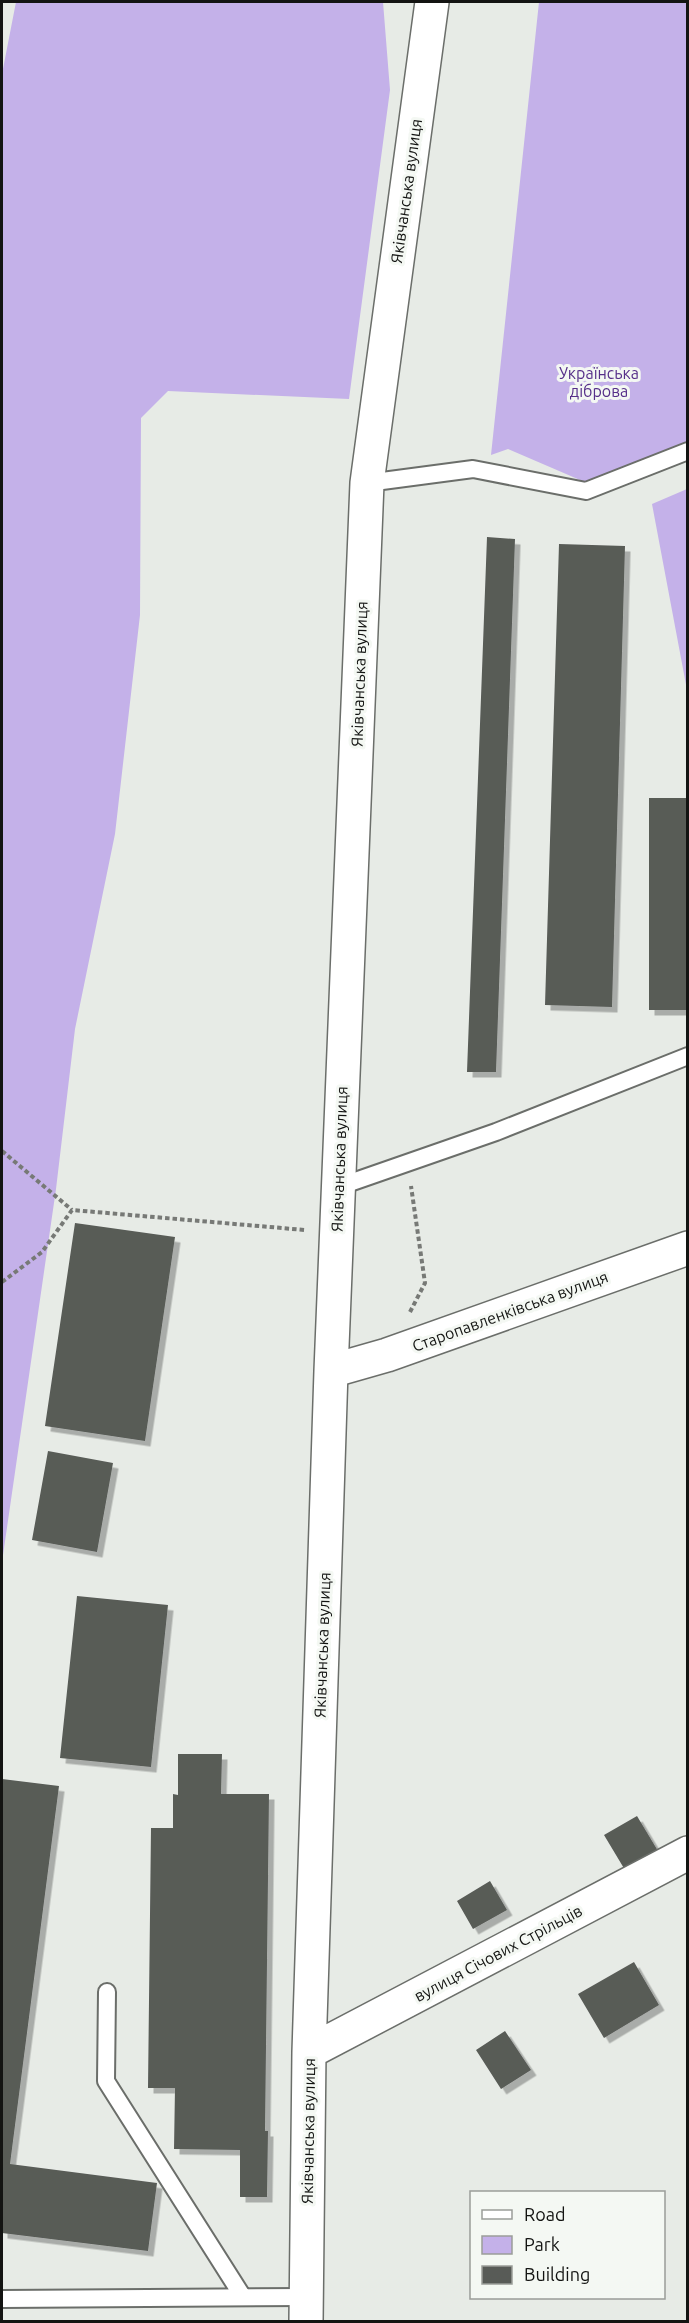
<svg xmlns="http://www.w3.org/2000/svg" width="689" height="2323" font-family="Ubuntu,sans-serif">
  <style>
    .green { fill: #c4b1e9 }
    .building { fill: #585b57; filter: url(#shadow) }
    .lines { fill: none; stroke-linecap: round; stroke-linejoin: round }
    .service-casing { stroke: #6b6e6a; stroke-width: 20 }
    .minor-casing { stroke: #6b6e6a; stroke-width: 36 }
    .path { stroke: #777976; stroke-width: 4; stroke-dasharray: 4.5 3; stroke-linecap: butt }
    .service { stroke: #fff; stroke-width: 16 }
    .minor { stroke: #fff; stroke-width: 33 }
    .labels { text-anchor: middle; stroke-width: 6; stroke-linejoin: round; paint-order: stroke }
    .street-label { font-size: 16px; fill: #131412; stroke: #f4f8f3 }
    .park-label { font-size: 16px; fill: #562f89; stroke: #f4f8f3 }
  </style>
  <defs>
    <filter id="shadow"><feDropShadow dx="5.5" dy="5.5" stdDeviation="0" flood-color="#0004"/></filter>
  </defs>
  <rect width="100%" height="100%" fill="#e7ebe6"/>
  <path class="green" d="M16,2h367l7,88 -41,309 -181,-8 -27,27 -1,197 -25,219 -40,195 -19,160 -54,373v-1488z
    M539,2h148v441l-100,40 -79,-34 -17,6z
    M687,489v201l-35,-186z"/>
  <path class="building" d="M487,537l28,2 -19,533h-29z
    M559,544l66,2 -13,461 -67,-2z
    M649,798h39v212h-39z
    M75,1223l100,14 -30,204 -100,-15z
    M48,1451l65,12 -16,89 -65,-12z
    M77,1596l91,9 -17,162 -91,-9z
    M178,1754h44l-1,40h48l-4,337h3l-1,66h-27v-47l-66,-1 1,-61h-27l3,-260h22v-34l5,1z
    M2,1779l57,7 -49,378 147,19 -9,68 -146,-18z
    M637,1816l21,35 -33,19 -21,-35z
    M490,1881l17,29 -34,19 -16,-28z
    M634,1962l25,43 -55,33 -26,-44z
    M505,2031l26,39 -30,19 -25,-39z"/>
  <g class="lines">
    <defs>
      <path id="service" d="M367,483l106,-14 113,22 102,-40
        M338,1187l158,-55 192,-76
        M107,1992l-1,89 137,216
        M2,2299l304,-2"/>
      <path id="minor" d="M331,1371l56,-16 301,-107
        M309,2052l379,-199
        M306,2322l3,-270 22,-681 36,-888 65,-481"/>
    </defs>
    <use href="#service" class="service-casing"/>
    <use href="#minor" class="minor-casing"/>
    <path class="path" d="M2,1151l70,59
      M2,1282l40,-30 30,-42 233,20
      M410,1312l15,-29 -14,-97"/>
    <use href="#service" class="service"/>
    <use href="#minor" class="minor"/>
  </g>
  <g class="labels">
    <g class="street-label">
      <text transform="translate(406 191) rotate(-82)" y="6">Яківчанська вулиця</text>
      <text transform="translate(359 674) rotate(-88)" y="6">Яківчанська вулиця</text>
      <text transform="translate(339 1159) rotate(-88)" y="6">Яківчанська вулиця</text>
      <text transform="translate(510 1311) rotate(-20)" y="6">Старопавленківська вулиця</text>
      <text transform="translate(322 1645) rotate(-88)" y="6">Яківчанська вулиця</text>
      <text transform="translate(498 1953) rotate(-28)" y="6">вулиця Січових Стрільців</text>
      <text transform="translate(308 2131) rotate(-89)" y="6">Яківчанська вулиця</text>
    </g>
    <g class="park-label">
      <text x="599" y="379">Українська<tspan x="599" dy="18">діброва</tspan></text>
    </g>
  </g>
  <rect width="689" height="2323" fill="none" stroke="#131412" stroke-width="6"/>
  <rect x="470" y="2191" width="195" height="108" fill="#f4f8f3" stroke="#9a9d99" stroke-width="1.5"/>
  <rect x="482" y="2210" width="30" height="9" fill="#ffffff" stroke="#9a9d99" stroke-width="1.5"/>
  <text x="524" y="2221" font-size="18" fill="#131412">Road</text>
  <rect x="482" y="2236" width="30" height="18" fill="#c4b1e9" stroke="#9a9d99" stroke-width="1.5"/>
  <text x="524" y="2251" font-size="18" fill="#131412">Park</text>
  <rect x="482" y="2266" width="30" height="18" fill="#585b57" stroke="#9a9d99" stroke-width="1.5"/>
  <text x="524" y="2281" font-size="18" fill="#131412">Building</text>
</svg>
